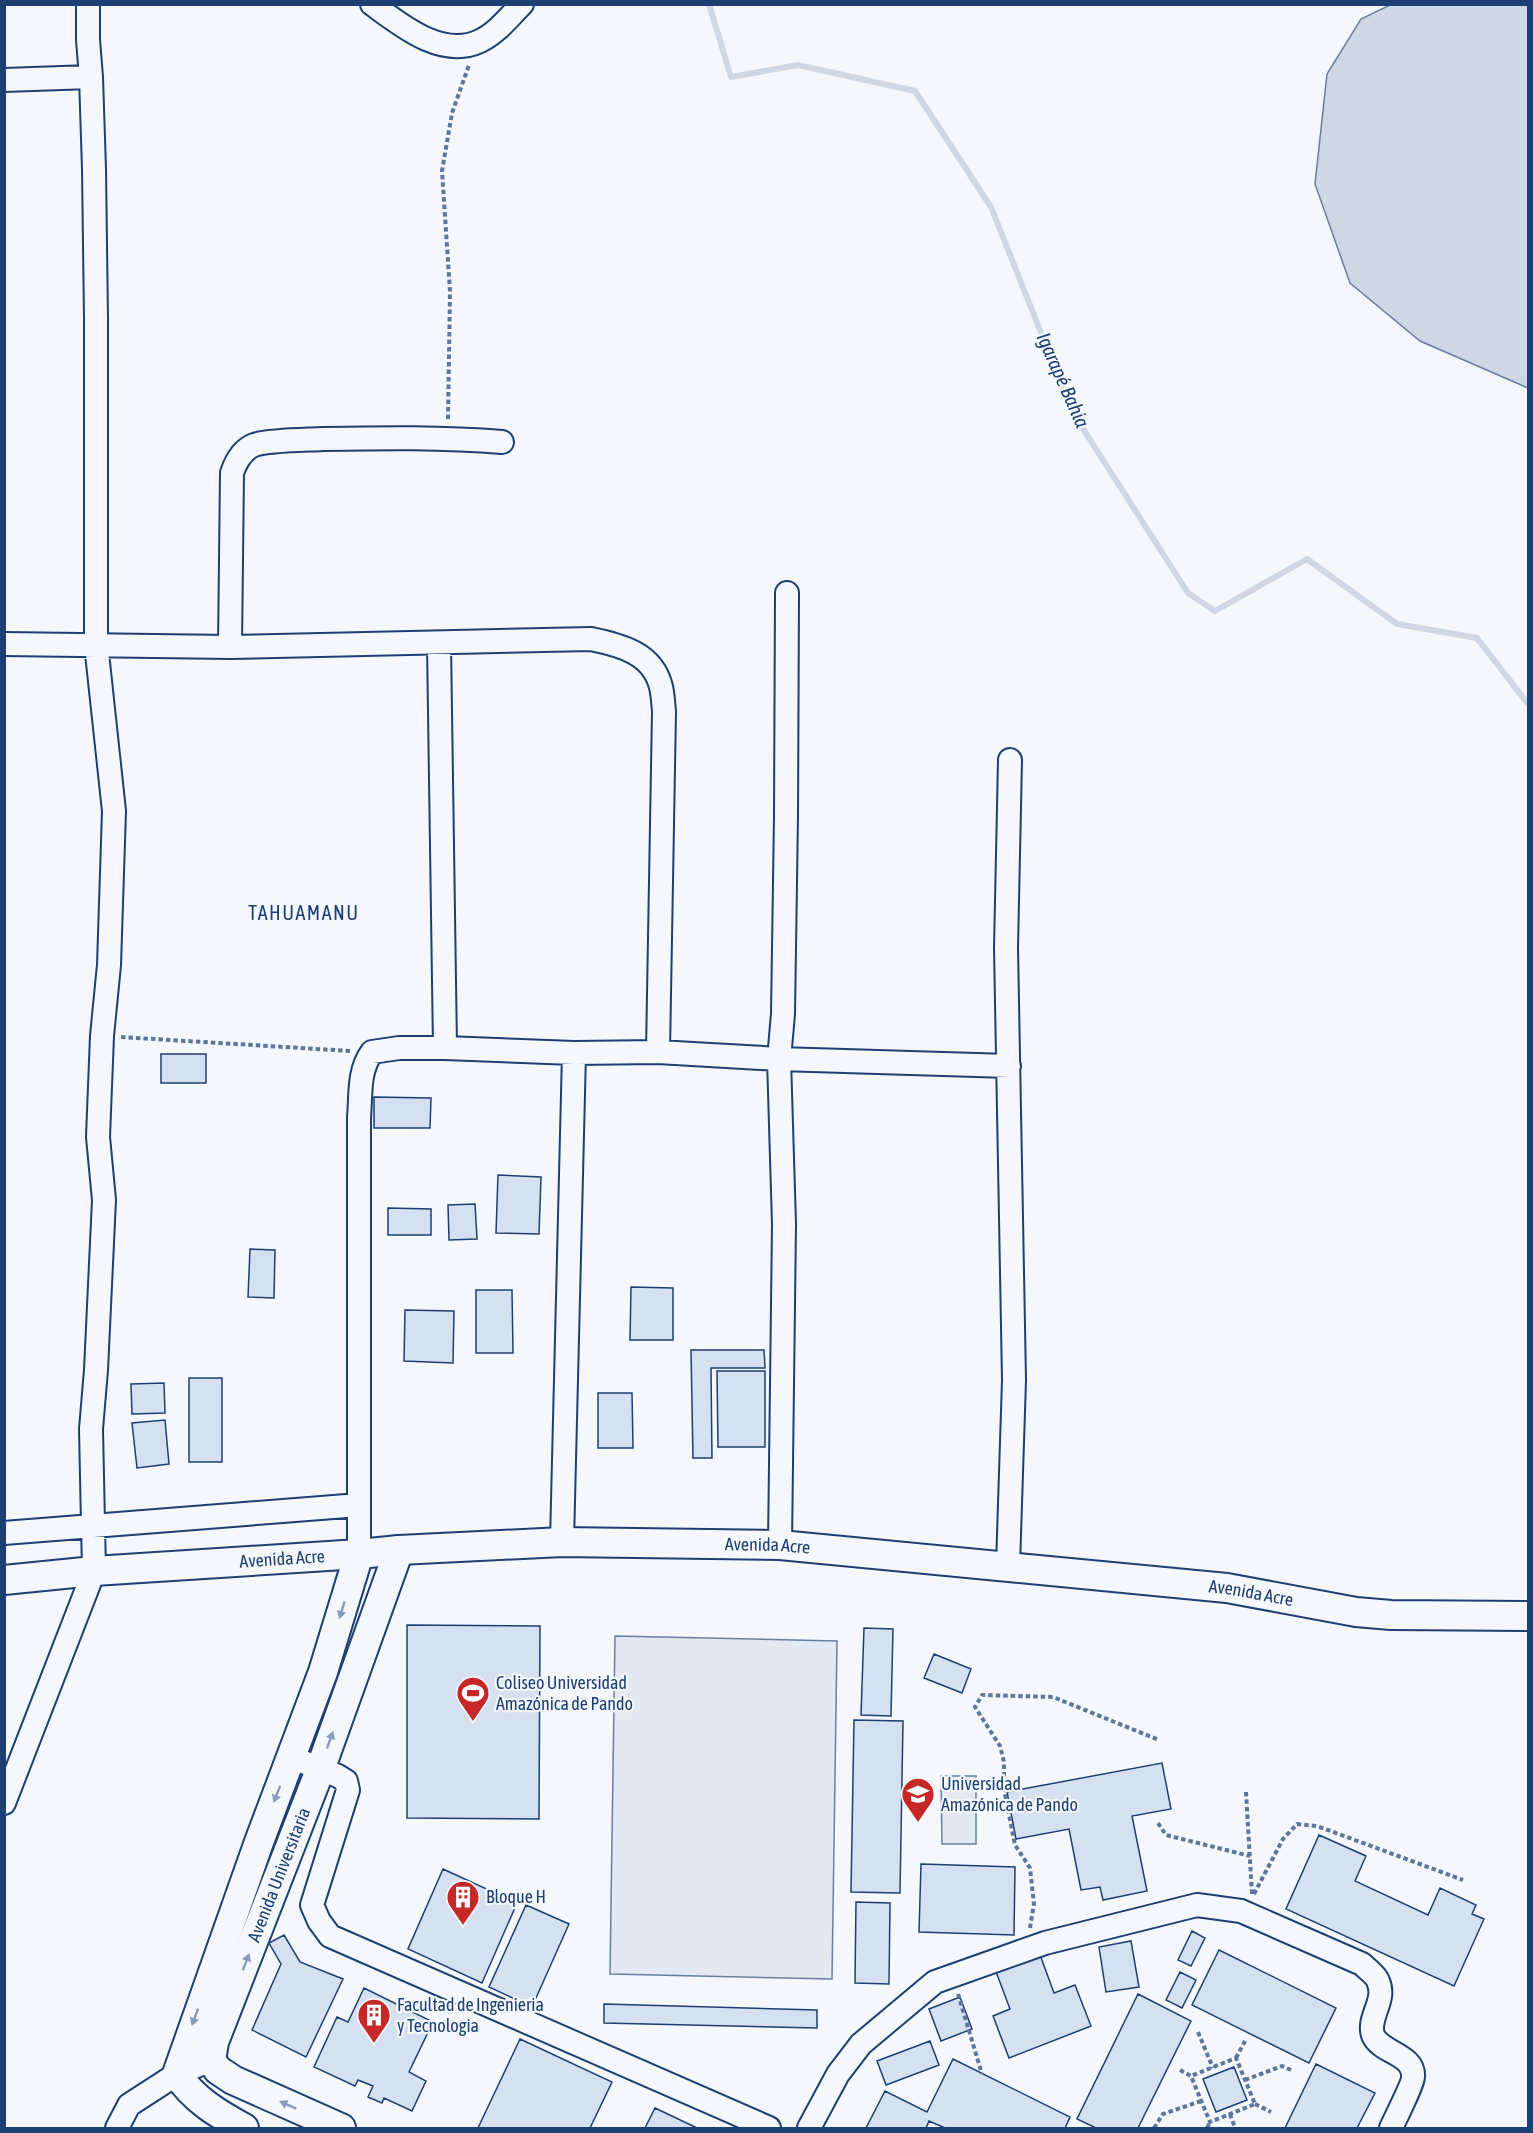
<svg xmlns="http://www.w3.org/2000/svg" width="1533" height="2133" font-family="'Asap Condensed',sans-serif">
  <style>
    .green { fill: #e3e9f0; stroke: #687fa3; stroke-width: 1.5 }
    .water { fill: #cfd7e4; stroke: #687fa3; stroke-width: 1.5 }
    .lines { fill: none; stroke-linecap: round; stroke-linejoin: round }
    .stream { stroke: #cfd7e4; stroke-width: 6 }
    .building { fill: #d5e0f0; stroke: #1d3f73; stroke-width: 1.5 }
    .minor-casing { stroke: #1d3f73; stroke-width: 26 }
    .major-casing { stroke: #1d3f73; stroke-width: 32 }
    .path { stroke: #5e769c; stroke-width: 4; stroke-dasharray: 4.5 3; stroke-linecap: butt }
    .minor { stroke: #f4f7fb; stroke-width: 22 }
    .major { stroke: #f4f7fb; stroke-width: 28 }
    .oneway { fill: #889bb7 }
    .labels { text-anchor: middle; stroke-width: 4.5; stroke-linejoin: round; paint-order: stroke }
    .street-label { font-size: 18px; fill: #1d3f73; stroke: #f4f7fb }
    .poi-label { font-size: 18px; fill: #1d3f73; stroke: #f4f7fb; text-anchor: start }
    .water-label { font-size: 20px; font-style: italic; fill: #1d3f73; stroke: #f4f7fb }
    .neighbourhood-label { font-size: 20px; letter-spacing: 1.5px; fill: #1d3f73; stroke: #f4f7fb }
  </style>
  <rect width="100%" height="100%" fill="#f4f7fb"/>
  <path class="green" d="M615,1636l222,5 -5,338 -222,-5z
    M941,1776h35v68h-34z"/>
  <path class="water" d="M1392,4l136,1v383l-108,-47 -70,-58 -35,-99 12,-110 34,-55z"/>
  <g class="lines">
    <path class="stream" d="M709,4l22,73 67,-12 117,26 76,116 82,206 115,180 27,18 92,-52 90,65 80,14 51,66"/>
  </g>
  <path class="building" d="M161,1054h45v29h-45z
    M374,1097l57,1 -1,30h-56z
    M498,1175l43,2 -2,57 -43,-1z
    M475,1204l2,35 -28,1 -1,-35z
    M388,1208l43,1v26h-43z
    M250,1249l25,1 -1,48 -26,-1z
    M631,1287l42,1v52h-43z
    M476,1290h36l1,63h-37z
    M405,1310l49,1 -1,52 -49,-2z
    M691,1350h73l1,18h-54l1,90h-19z
    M717,1371h48v76h-47z
    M189,1378h33v84h-33z
    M164,1383l1,30 -33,1 -1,-30z
    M598,1393h34l1,55h-35z
    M165,1420l4,44 -32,4 -5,-45z
    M407,1625l133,1 -1,193 -132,-1z
    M864,1628l29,1 -2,87 -30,-1z
    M934,1654l37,15 -9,24 -38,-15z
    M854,1720l49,1 -3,172 -49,-1z
    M1162,1763l9,46 -39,7 15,75 -44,9 -3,-13 -19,3 -12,-61 -53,10 -9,-47z
    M1319,1835l47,21 -11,25 73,34 12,-27 36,17 -4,9 12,5 -30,67 -168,-77z
    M921,1864l94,3 -1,68 -95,-3z
    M443,1869l74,34 -35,80 -74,-34z
    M856,1902l34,1 -1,81 -34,-1z
    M526,1905l43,19 -37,83 -43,-20z
    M1192,1931l13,7 -14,28 -13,-6z
    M284,1935l16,27 43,17 -37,78 -54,-27 29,-66 -12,-21z
    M1131,1941l8,46 -33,5 -7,-45z
    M1219,1950l117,58 -27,55 -117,-58z
    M1039,1952l15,41 21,-8 16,41 -82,32 -16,-42 17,-7 -15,-40z
    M1180,1972l16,8 -14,28 -16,-8z
    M364,1988l69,34 -24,50 17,9 -14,30 -28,-13 -2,5 -14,-6 5,-11 -15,-6 -3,6 -41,-19 23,-50 11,5z
    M1138,1994l53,27 -53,107h-42l-19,-9z
    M960,1997l12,32 -31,12 -12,-32z
    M604,2004l213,6v18l-213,-5z
    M520,2039l92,43 -22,46h-112z
    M930,2041l9,24 -53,20 -9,-24z
    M953,2059l117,58 -5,11h-120l-16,-7 -3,7h-60l19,-37 42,21z
    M1316,2064l59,29 -18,35h-72z
    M1234,2067l13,33 -31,12 -13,-33z
    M655,2108l42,20h-52z"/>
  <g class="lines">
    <defs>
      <path id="minor" d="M372,4c30,22 70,55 108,37 17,-8 29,-24 42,-37
        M4,80l87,-3
        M787,593l-1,223 -3,198 -4,45 230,7
        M4,644l226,3 361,-8c29,6 62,14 70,48 2,8 2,16 3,24l-6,341 121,7 5,165 -4,321
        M439,644l6,404
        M230,647l2,-174c4,-12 10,-23 22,-28 15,-5 52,-5 69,-6 60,-1 120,-2 179,3
        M4,1533l355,-28
        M562,1542l12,-489 84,-1
        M359,1554v-436c2,-23 -1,-47 13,-66l27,-4h46l129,5
        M1008,1566l6,-186 -8,-432 4,-188
        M291,1757l47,19 8,5 2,9 -36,115 7,16 11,15 439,192
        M4,1803l90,-232 -3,-142 5,-59 8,-170 -6,-63 4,-101 7,-71 5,-154 -18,-167v-325l-2,-150 -3,-92 -3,-37v-36
        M117,2128l12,-23 48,-31 34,-14
        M809,2128l29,-54 23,-30 74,-62 110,-39 152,-38 44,6 121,53c5,5 14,11 16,17 9,20 -11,36 -5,54 7,18 42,19 40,42 0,7 -18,42 -22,51"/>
      <g id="major">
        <path id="s1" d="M4,1580l90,-9 265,-17 40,-4 163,-8 218,3 447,43 129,24 35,3 137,1"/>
        <path d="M244,2128c-26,-14 -51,-29 -67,-54l82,-232 64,-170 36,-118"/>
        <path id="s2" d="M341,2128l-108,-48 -15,-10 -7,-10 3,-18 106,-272 79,-220"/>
      </g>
    </defs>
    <use href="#minor" class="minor-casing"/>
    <use href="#major" class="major-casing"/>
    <path class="path" d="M448,419l2,-128 -8,-120 10,-58 17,-48
      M121,1037l229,14
      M1246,1792l6,102
      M1158,1823l8,12 84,21
      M1254,1894l29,-55 14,-15 20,2 146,54
      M1030,1928l4,-24 -4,-36 -15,-23 -11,-56v-27l-4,-16 -25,-39 7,-12 71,2 106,43
      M958,1994l24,80
      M1198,2032l15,36
      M1236,2058l9,-17
      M1180,2070l11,6 19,46 45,-18 -19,-46 -45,18
      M1245,2080l37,-14 9,4
      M1255,2104l16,8
      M1230,2114l5,14
      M1154,2128l9,-14 38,-13
      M1207,2128l3,-6"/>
    <use href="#minor" class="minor"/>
    <use href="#major" class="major"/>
  </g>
  <defs><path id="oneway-solid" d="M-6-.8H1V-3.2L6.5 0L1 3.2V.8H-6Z" transform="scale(1.5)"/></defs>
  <g class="oneway">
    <use href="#oneway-solid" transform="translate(342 1610) rotate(107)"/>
    <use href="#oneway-solid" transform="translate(330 1740) rotate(-70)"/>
    <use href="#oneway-solid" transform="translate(277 1794) rotate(111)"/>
    <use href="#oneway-solid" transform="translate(246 1962) rotate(-69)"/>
    <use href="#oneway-solid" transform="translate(195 2017) rotate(110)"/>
    <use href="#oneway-solid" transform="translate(288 2105) rotate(-156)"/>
  </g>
  <defs>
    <symbol id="stadium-pin" viewBox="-11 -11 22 30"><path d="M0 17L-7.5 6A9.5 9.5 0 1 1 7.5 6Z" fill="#c62828" stroke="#f4f7fb"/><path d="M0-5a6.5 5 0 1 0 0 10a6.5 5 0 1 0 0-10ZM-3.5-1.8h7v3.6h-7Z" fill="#fff"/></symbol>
    <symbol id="university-pin" viewBox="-11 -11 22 30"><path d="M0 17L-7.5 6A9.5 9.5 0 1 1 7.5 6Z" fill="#c62828" stroke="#f4f7fb"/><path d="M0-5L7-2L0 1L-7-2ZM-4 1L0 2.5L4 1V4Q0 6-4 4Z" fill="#fff"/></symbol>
    <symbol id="building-pin" viewBox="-11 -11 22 30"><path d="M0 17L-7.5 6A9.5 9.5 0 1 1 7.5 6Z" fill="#c62828" stroke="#f4f7fb"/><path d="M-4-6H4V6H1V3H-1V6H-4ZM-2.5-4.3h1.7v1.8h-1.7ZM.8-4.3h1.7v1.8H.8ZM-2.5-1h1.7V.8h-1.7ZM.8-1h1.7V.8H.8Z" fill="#fff"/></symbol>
  </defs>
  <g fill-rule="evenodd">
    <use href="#stadium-pin" x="454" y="1674" width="38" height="52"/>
    <use href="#university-pin" x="899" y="1775" width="38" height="52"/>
    <use href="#building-pin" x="444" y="1878" width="38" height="52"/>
    <use href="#building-pin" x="355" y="1996" width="38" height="52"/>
  </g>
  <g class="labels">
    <g class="street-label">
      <text dy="6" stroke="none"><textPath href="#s1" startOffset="765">Avenida Acre</textPath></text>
      <text dy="6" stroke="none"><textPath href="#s1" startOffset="279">Avenida Acre</textPath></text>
      <text dy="6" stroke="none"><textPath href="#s1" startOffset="1251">Avenida Acre</textPath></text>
      <text dy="6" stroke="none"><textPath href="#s2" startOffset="346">Avenida Universitaria</textPath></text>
    </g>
    <g class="poi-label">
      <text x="496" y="1689">Coliseo Universidad<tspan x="496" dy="21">Amazónica de Pando</tspan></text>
      <text x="941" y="1790">Universidad<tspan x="941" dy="21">Amazónica de Pando</tspan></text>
      <text x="486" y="1903">Bloque H</text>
      <text x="397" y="2011">Facultad de Ingenieria<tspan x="397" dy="21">y Tecnologia</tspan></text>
    </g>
    <g class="water-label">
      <text transform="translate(1063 380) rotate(66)" y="7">Igarapé Bahia</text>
    </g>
    <g class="neighbourhood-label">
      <text x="304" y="920">TAHUAMANU</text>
    </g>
  </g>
  <rect width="1533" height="2133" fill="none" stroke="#1d3f73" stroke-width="12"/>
</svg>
